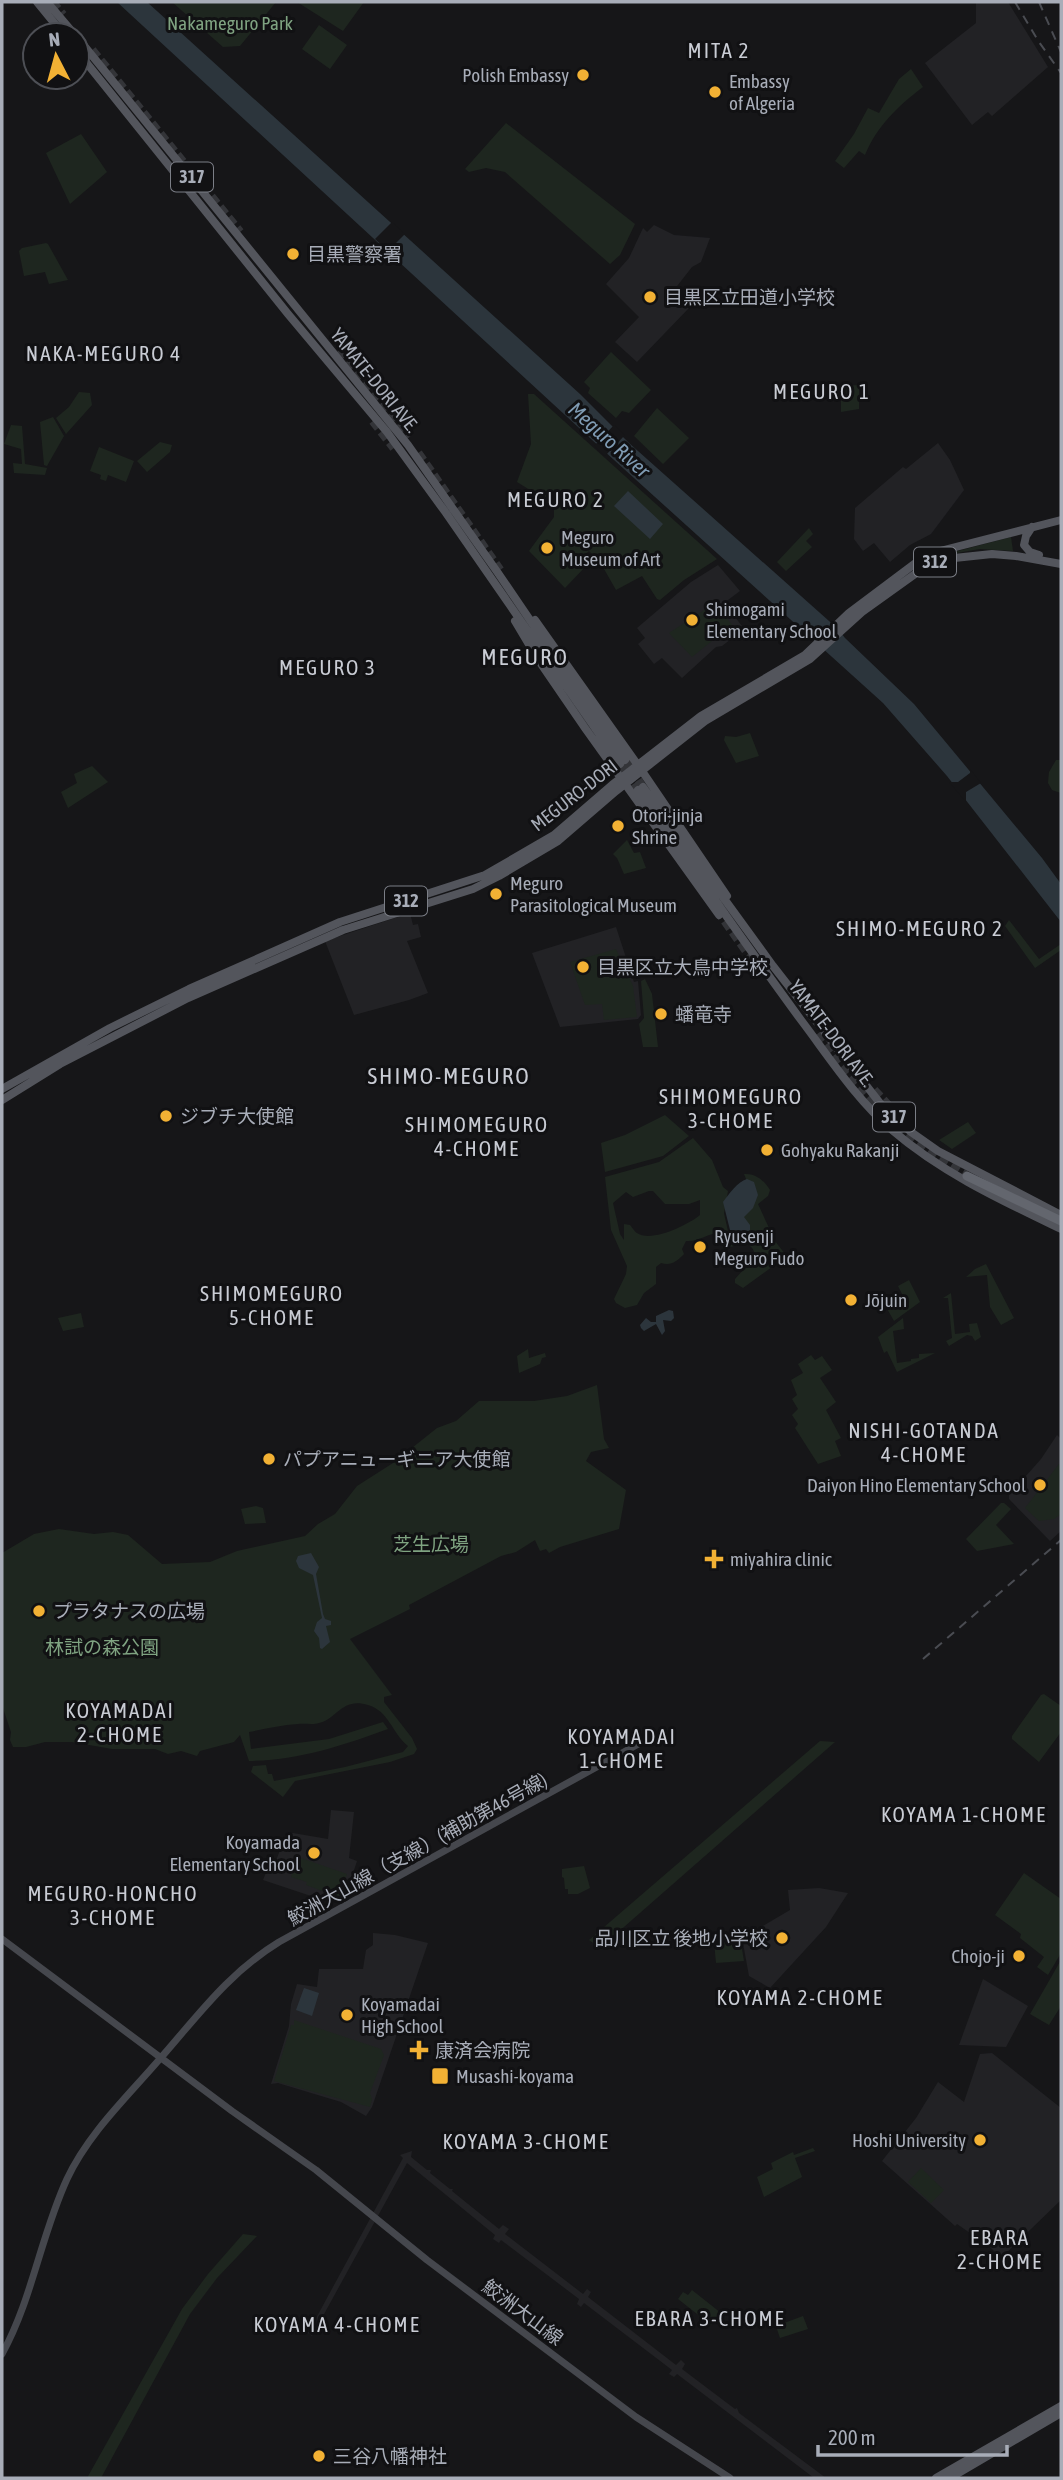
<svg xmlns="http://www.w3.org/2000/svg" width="1063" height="2480" font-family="'Asap Condensed','Noto Sans JP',sans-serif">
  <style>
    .built { fill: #222225 }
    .green { fill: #1e261f; fill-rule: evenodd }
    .water { fill: #2c353c }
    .pier { fill: #161618 }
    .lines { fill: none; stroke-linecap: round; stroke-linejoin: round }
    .primary-tunnel { stroke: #333438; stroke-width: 8; stroke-dasharray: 8 4; stroke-linecap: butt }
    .highway-tunnel { stroke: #333438; stroke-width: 9; stroke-dasharray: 9 4.5; stroke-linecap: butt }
    .secondary { stroke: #45474d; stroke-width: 7 }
    .primary { stroke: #53555c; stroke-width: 8 }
    .highway { stroke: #63666e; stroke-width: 9 }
    .rail { stroke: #4a4c52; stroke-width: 2; stroke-dasharray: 9 7; stroke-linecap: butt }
    .poi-dot { fill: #f2b134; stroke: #111113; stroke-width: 2.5 }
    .labels { text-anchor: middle; stroke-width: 6; stroke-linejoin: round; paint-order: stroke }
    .shield { fill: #111113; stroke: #7b7e86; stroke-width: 2 }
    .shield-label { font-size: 18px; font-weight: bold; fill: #a8adb8 }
    .park-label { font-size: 19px; fill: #7fa381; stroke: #111113 }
    .poi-label { font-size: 19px; fill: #a8adb8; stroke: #111113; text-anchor: start }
    .street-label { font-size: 19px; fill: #a8adb8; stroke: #111113 }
    .neighbourhood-label { font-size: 21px; letter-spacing: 2px; fill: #c9ccd4; stroke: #111113 }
    .water-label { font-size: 21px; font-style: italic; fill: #7f9bb3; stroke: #111113 }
    .quarter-label { font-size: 23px; letter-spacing: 2px; fill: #c9ccd4; stroke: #111113 }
  </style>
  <rect width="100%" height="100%" fill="#161618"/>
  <path class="built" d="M976,2h32l40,65 -56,49 -4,-4 -16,13 -47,-62 51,-40z
    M654,225l20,10 36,3 -9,24 -9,5 -18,23 15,13v5l-52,54 -22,-20 24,-25 -33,-33 23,-26 14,-30 4,4z
    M938,443l12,17 14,30 -33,44 -21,11 -20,17 -16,-19 -11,8 -9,-12 1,-31 48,-41 3,2z
    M718,565l22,26 -16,12 18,23 -5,4 2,3 -17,13 -6,1 -34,31 -20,-20 -8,6 -16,-20 7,-6 -8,-10 54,-46z
    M410,913l3,12 5,-1 3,13 -14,4 21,52 -19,7 -55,15 -29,-74z
    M616,927l18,55 4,-1 3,34 -3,4 -78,8 -28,-74z
    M1057,1435l4,4v92l-11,10 -41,-42v-4l32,-36z
    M331,1810l23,2 -5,46 8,3 -11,33 -14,9 -69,-23 4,-10 5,1 15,-39 41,7z
    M819,1888l29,5 -22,34 -56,61 -21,-12 -6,-33 8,-10 39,-23 -2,-20z
    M373,1933l22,2 33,8 -56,164 -6,9 -25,-14 -63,-19 -7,1 18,-58 2,-22 6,-20 20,3 2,-18h44l3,-19 7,-5z
    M983,1979l45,27 -22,41 -47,-2z
    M992,2053l69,55v92l-60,58 -12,-12 -20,-10 1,-3 -13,-9 -2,2 -73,-65 34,-43 22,-36 26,20 16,-48z
    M412,2151l-1,6 16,13h4l-1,3 20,16h3l-1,2 47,38 4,-4 6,4 -4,5 78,60 4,-5 4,3 -3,5 88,68 5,-5 4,4 -3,5 53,40 2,-1 2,5 87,65h-12l-137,-104 -3,3 -5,-3 3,-4 -88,-67 -3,4 -4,-3 2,-5 -78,-59 -2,3 -6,-4 2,-4 -88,-72 -95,173 -4,-3 95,-175 -3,-3z"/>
  <path class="green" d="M172,2h104l-36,44 -17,1z
    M297,2h67l-21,29z
    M319,25l28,20 -17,24 -28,-20z
    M911,69l12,18c-25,19 -46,39 -58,68l-6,-4 -15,17 -9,-7 19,-27 14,-26 11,5 20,-34z
    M506,123l129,101 -15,31 -10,9 -105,-92 -19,-4 -17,4 -4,-3z
    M81,134l26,38 -37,32 -24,-51z
    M46,243l2,1 20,36 -19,4 -4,-12 -21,4 -5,-25 3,-3z
    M611,352l40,38 -22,23 -7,-2 -6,7 -28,-25 2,-5 -6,-6z
    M859,385v24l-18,3v-26z
    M79,392l11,1 2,12 -26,29 -10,-16 13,-11z
    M528,394h6l183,165 -33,21 -24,20 -3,-1 -15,-23 -26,14 -16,-28 -11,-11 -8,7 6,7 -22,23 -36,-37 25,-34v-7l-16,-15 -21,-13 14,-38z
    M657,408l32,30 -26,26 -29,-28z
    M53,417l11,19 -17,30 -3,-1 -4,-43z
    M11,425l11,1 3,38 22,4 -2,7 -31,-2 -1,-10 9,1 -1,-15 -17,-5z
    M160,442l12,3 -2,7 -23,20 -10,-11z
    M99,447l35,14 -8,21 -18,-7 -2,6 -6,-2 1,-4 -11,-4z
    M809,528l4,6 -7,7 6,6 -26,24 -9,-9z
    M1011,537l2,14 -33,-2 -41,7z
    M715,603l17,22 -40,32 -23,-24z
    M750,733l9,23 -23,7 -12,-23 1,-4 11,1z
    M1056,760h5v33l-9,-3 -4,-7 1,-11z
    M92,766l16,16 -40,26 -7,-16 16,-9 -3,-9z
    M627,840l7,13 6,-1 6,16 -22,6 -7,-16 -4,-4z
    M1009,920l30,39 22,-15v6l-26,18 -30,-42z
    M616,949l17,37 4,31 -33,3 -2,-16 -17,1 -15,-43z
    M645,979l7,15 6,53h-15l-4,-23 5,-6 -3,-37z
    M665,1115l24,21 -26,20 -58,16 -4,-29 24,-8z
    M968,1122l8,11 -24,16 -13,-9z
    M693,1138l19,22 11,27 5,4 -4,22 5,23 4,-1 -5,-16 20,-35 -4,-10c11,-1 20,6 26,16l-2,6 -10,8 17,37 10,13 -2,5 -40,29 -8,-5v-4l19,-21c2,-8 -3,-12 -9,-15l-22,6 -3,-16c-13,0 -20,9 -34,8l-4,8 2,5c-8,8 -13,12 -23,9l-5,4v17l-12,9 -7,12 -12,3 -9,-5 -2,-4 12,-25 1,-8 -16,-36 -6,-53 54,-15zM649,1191h4l12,13h24l11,-4v15c-12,10 -49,28 -63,18 -2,-1 -6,-7 -7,-8l-6,-1v16l-4,-6 -7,-31 13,-11 7,5z
    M986,1264l28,54 -13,7 -11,-18 -3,-32 -21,2 9,-8z
    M909,1280l11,22 -26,19 -8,-14 17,-11 -5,-10z
    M951,1293l4,41 15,-2 -1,-8 8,-1 4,14 -6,4 -3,-5 -5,-1 -18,11 -3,-5 6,-3 -4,-40h-5z
    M81,1313l3,14 -21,4 -5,-13z
    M903,1318l1,11 -11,2 4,32 14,-2v-2l8,-1v-4l16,-1 -38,19 -10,-21 -3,2 -6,-16z
    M528,1349l1,9 16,-5 1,4 -4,1 -2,6 -21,9 -2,-17z
    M811,1355l4,5 7,-4 10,14 -12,8 16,24 -10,8 15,28 -6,3 6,15 -23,8 -23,-36 3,-4 -6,-9 6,-6 -6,-10 5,-4 -6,-15 12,-7 -5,-9z
    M597,1385l7,54 5,9 -18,4 -5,9 40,29 -7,39 -59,18 -11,6 -3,-4 -6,2 -5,-11 -19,12 -15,4 -92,49 1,4 -60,30 42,56 -8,2v5l28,36 5,11 -3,5 -24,8 -95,19 -12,16 -32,-25 2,-6 13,-1 2,9h4l2,7 71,-14 58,-15 5,-6c-16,-13 -19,-35 -40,-41 -26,-8 -31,14 -49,18 -6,2 -15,0 -21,1 -16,1 -33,5 -49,8l2,17 78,-10 54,-17 5,7c-47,17 -88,31 -139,32l-9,-26 -6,7 -34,9 -3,5 -16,-5 -13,3 -13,-5h-43l-40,-7h-27l-19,5h-13l-3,-7 1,-8 -9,-27v-152l32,-19 25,-5 35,5 19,-2 15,3 34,29 48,-2 27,-11 68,-15 13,-12 17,-10 22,-28 36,-23 44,-35 19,-7 23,-20h55l33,-5z
    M1059,1464l2,2v48l-7,5 -15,2 -14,-13z
    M1001,1503h3l7,6 -15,16 18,19 -37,7 -11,-12z
    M256,1506l7,2 3,15 -21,1 -4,-15z
    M1044,1694l17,12v26l-22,30 -27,-23v-3l29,-41z
    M820,1741l15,1 -235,206 -11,-8z
    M298,1857l49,17 -8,23 -33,-12 1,-3 -16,-5z
    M584,1866l6,22 -12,6h-10v-5h-3l-1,-11 -2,-1v-8z
    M1024,1873l37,26v54l-13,22 -11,-8 7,-10 -24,-19 1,-4 -26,-19z
    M732,1938l1,7 8,-2 3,18 -28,2 -2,-21z
    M1061,1960v46l-12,19 -19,-11z
    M294,2020l87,29 3,6 -14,38 2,6 -2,8 -96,-26 17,-56h3z
    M813,2148l2,3 -20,7 7,19 -38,20 -7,-20 16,-8 -2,-6 22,-11 1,3z
    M921,2168l23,22 -13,13 -23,-21z
    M243,2234l14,2 -40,42 -27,36 -89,164h-14l95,-169 26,-35z
    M692,2290l29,23 -10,12 -33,-26 5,-7 5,3z
    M803,2316l5,13 -28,9 -4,-12z"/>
  <path class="water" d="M117,2h30l433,392 49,49 209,186 7,9 69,66 128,154 19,26v38l-114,-146 -64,-73 -280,-253z
    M628,491l35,33 -13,15 -36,-33z
    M747,1179l7,3 4,13 -5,13 -9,9 6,8v5l-11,7 -7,1 -9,-36c6,-8 14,-20 24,-23z
    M669,1310l4,1 1,7 -3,3 -8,-1 2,11 -3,4 -6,-11 -12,7 -3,-3 -1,-3 6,-7 5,4h5v-6z
    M311,1553l8,14 -3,7 7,40 2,5 6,2v4l-5,1 4,16 -8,7 -2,-1 -1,-10 -5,-7 3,-9 5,-4 -9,-43 -14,-7 -3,-7 2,-5z
    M304,1988l15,5 -7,23 -16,-6z"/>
  <path class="pier" d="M392,222l13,12 -17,17 -13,-12z
    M614,425l11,10 -20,21 -11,-10z
    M970,769l11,14 -15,9v10l-17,-20h9l12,-9z"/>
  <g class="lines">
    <path class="primary-tunnel" d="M625,760l18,27
      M620,764l18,26"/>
    <path class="highway-tunnel" d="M52,2l11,13
      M92,50l148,182
      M337,352l70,87
      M373,421l21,27
      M418,453l82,117
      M541,657l18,26
      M717,910l45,63
      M816,1035c50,61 83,100 151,141
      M874,1090l26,28"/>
    <path class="secondary" d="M2,1939l230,172 84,59 111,90 209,157 94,61
      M2,2354c30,-54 39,-119 65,-175 21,-45 59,-81 91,-118 39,-44 69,-87 121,-119l363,-200"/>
    <path class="primary" d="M37,2l27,33
      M47,2l28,33
      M77,37l331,408 90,128 127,187
      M77,51l211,263 99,118 59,81 174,251
      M1032,527l-6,9 -2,9 6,7 9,3
      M535,620l107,151 85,125
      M515,621l22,37 48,70 134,187
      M643,787l130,179 110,141 28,25 27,19 123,64
      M638,790c54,77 107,154 163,230 28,37 55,79 91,110 50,43 111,71 169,99
      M2,1089l108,-61 79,-39 151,-67 145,-47 69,-40 58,-50 89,-69 104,-61 44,-42 68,-51 23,-11 121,-31
      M2,1100l58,-36 128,-66 155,-68 130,-41 26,-13 59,-35 58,-50 89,-70 105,-62 52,-47 67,-48 16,-5 47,-5 24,2 45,8
      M936,2478l125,-72
      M950,2478l111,-65"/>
    <path class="highway" d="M967,1176l94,45"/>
    <path class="rail" d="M1015,2l24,40 22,31
      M1039,2l22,50
      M923,1659l138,-119"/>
  </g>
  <g class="poi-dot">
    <circle cx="583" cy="75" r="7"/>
    <circle cx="715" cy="92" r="7"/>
    <circle cx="293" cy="254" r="7"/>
    <circle cx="650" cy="297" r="7"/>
    <circle cx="547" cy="548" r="7"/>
    <circle cx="692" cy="620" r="7"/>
    <circle cx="618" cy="826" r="7"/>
    <circle cx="496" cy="894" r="7"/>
    <circle cx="583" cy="967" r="7"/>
    <circle cx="661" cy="1014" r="7"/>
    <circle cx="166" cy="1116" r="7"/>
    <circle cx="767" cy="1150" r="7"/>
    <circle cx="700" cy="1247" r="7"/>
    <circle cx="851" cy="1300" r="7"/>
    <circle cx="269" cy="1459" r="7"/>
    <circle cx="1040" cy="1485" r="7"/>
    <path d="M710.5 1548.5h7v7h7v7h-7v7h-7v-7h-7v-7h7z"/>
    <circle cx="39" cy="1611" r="7"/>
    <circle cx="314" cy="1853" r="7"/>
    <circle cx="782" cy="1938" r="7"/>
    <circle cx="1019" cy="1956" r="7"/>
    <circle cx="347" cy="2015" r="7"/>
    <path d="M415.5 2039.5h7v7h7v7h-7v7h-7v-7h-7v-7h7z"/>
    <rect x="431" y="2067" width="18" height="18" rx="3.5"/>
    <circle cx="980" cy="2140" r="7"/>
    <circle cx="319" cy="2456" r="7"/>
  </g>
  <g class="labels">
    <g class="shield">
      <rect x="171" y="162.5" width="42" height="29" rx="5"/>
      <rect x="914" y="547.5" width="42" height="29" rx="5"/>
      <rect x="385" y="886.5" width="42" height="29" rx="5"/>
      <rect x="873" y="1102.5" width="42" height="29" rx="5"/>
    </g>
    <g class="shield-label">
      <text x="192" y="183">317</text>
      <text x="935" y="568">312</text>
      <text x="406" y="907">312</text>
      <text x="894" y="1123">317</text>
    </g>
    <g class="park-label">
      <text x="230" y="30">Nakameguro Park</text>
      <text x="431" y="1551">芝生広場</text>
      <text x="102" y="1654">林試の森公園</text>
    </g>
    <g class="poi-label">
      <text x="569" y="82" text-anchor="end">Polish Embassy</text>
      <text x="729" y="88">Embassy<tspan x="729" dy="22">of Algeria</tspan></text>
      <text x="307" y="261">目黒警察署</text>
      <text x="664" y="304">目黒区立田道小学校</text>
      <text x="561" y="544">Meguro<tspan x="561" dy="22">Museum of Art</tspan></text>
      <text x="706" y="616">Shimogami<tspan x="706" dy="22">Elementary School</tspan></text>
      <text x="632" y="822">Otori-jinja<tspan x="632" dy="22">Shrine</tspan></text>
      <text x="510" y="890">Meguro<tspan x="510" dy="22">Parasitological Museum</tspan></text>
      <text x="597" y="974">目黒区立大鳥中学校</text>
      <text x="675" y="1021">蟠竜寺</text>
      <text x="180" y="1123">ジブチ大使館</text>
      <text x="781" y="1157">Gohyaku Rakanji</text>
      <text x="714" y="1243">Ryusenji<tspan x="714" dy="22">Meguro Fudo</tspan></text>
      <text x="865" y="1307">Jōjuin</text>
      <text x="283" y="1466">パプアニューギニア大使館</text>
      <text x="1026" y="1492" text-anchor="end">Daiyon Hino Elementary School</text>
      <text x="730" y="1566">miyahira clinic</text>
      <text x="53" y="1618">プラタナスの広場</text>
      <text x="300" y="1849" text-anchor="end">Koyamada<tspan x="300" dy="22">Elementary School</tspan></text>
      <text x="768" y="1945" text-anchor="end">品川区立 後地小学校</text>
      <text x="1005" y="1963" text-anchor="end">Chojo-ji</text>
      <text x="361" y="2011">Koyamadai<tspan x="361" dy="22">High School</tspan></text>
      <text x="435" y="2057">康済会病院</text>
      <text x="456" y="2083">Musashi-koyama</text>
      <text x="966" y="2147" text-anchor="end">Hoshi University</text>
      <text x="333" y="2463">三谷八幡神社</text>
    </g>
    <g class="street-label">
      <text transform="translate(375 380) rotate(51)" y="7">YAMATE-DORI AVE.</text>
      <text transform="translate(574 795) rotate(-38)" y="7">MEGURO-DORI</text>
      <text transform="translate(832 1033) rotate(53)" y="7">YAMATE-DORI AVE.</text>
      <text transform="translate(417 1849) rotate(-29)" y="7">鮫洲大山線（支線）(補助第46号線)</text>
      <text transform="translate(523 2312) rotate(37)" y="7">鮫洲大山線</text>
    </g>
    <g class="neighbourhood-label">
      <text x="719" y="58">MITA 2</text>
      <text x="104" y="361">NAKA-MEGURO 4</text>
      <text x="822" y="399">MEGURO 1</text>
      <text x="556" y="507">MEGURO 2</text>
      <text x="328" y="675">MEGURO 3</text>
      <text x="920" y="936">SHIMO-MEGURO 2</text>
      <text x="731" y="1104">SHIMOMEGURO<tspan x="731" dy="24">3-CHOME</tspan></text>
      <text x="477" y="1132">SHIMOMEGURO<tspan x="477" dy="24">4-CHOME</tspan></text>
      <text x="272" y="1301">SHIMOMEGURO<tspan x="272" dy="24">5-CHOME</tspan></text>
      <text x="924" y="1438">NISHI-GOTANDA<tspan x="924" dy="24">4-CHOME</tspan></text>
      <text x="120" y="1718">KOYAMADAI<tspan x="120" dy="24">2-CHOME</tspan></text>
      <text x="622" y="1744">KOYAMADAI<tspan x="622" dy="24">1-CHOME</tspan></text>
      <text x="964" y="1822">KOYAMA 1-CHOME</text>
      <text x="113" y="1901">MEGURO-HONCHO<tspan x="113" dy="24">3-CHOME</tspan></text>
      <text x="800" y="2005">KOYAMA 2-CHOME</text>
      <text x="526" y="2149">KOYAMA 3-CHOME</text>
      <text x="1000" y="2245">EBARA<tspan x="1000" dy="24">2-CHOME</tspan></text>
      <text x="710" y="2326">EBARA 3-CHOME</text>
      <text x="337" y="2332">KOYAMA 4-CHOME</text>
    </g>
    <g class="water-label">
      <text transform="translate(609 440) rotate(42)" y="7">Meguro River</text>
    </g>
    <g class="quarter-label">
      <text x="525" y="665">MEGURO</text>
      <text x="449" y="1084">SHIMO-MEGURO</text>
    </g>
  </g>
  <rect width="1063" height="2480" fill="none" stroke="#a8adb8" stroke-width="7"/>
  <g transform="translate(56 56) rotate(354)"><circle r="33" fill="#111113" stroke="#4d4f55" stroke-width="2"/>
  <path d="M0-5L12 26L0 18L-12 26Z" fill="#f2b134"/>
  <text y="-10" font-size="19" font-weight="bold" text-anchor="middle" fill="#a8adb8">N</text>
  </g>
  <path d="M818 2445v10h189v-10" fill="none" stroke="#a8adb8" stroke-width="3.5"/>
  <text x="828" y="2445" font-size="21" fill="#a8adb8" stroke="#111113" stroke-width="5" paint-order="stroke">200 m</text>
</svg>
